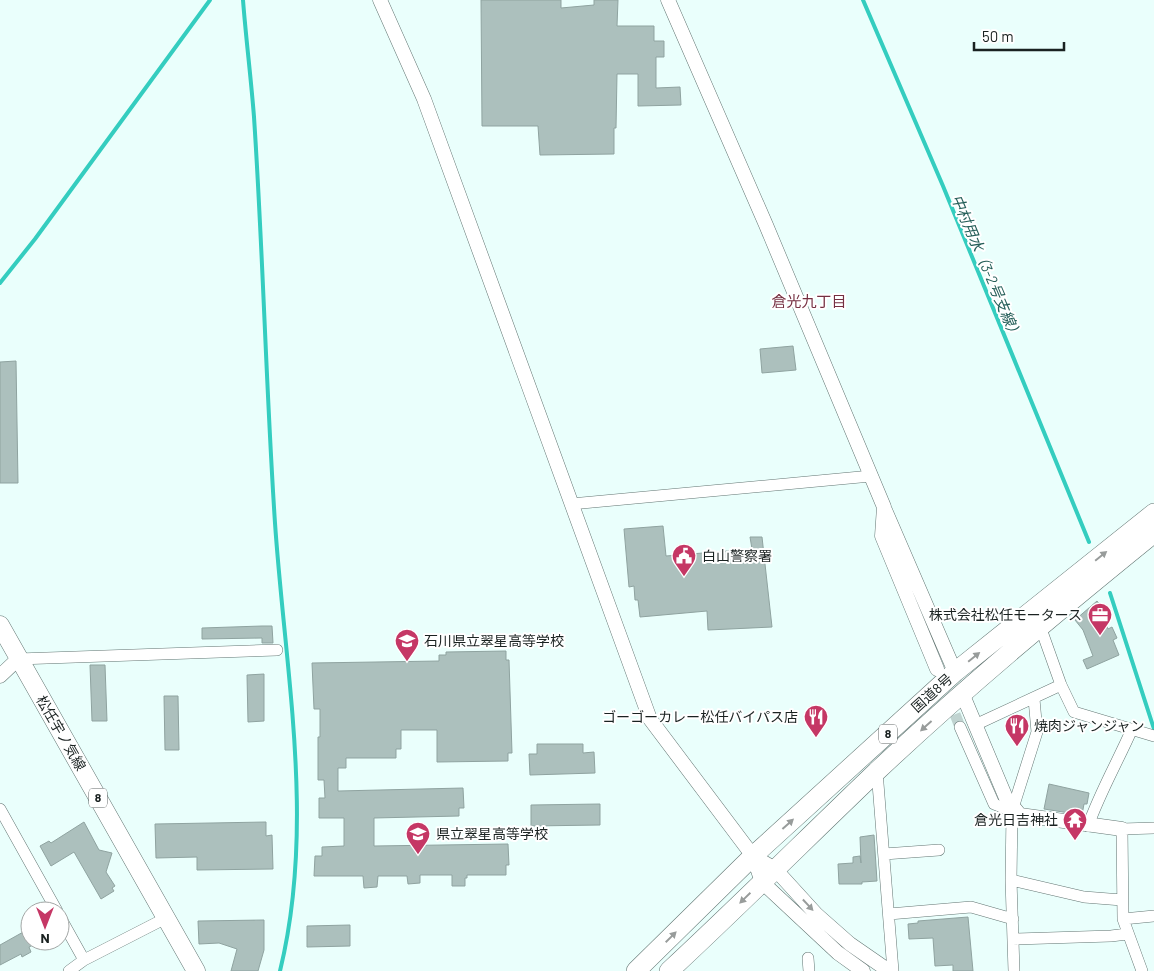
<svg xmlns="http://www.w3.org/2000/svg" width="1154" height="971" font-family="Barlow,'Noto Sans JP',sans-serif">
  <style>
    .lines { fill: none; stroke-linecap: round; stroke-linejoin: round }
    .stream { stroke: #34cdbf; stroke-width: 4 }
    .building { fill: #acc0bd; stroke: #8fa3a0 }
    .minor-tunnel { stroke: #c0d3d0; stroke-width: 11; stroke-dasharray: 11 5.5; stroke-linecap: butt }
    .minor-casing { stroke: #637673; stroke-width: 12 }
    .tertiary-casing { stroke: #637673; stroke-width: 15 }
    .primary-casing { stroke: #637673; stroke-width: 19 }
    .trunk-casing { stroke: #637673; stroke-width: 20 }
    .minor { stroke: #fff; stroke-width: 11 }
    .tertiary { stroke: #fff; stroke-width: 14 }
    .primary { stroke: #fff; stroke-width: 18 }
    .trunk { stroke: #fff; stroke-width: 19 }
    .oneway { fill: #989c9b }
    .labels { text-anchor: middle; stroke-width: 4; stroke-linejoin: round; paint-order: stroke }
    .shield { fill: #fff; stroke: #5f6464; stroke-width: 1 }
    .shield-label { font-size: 12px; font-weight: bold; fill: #1a2221 }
    .poi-label { font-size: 14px; fill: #1a2221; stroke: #fff; text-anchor: start }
    .street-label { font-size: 14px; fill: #1a2221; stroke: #fff }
    .water-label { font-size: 15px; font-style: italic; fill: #255f59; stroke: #fff }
    .neighbourhood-label { font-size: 15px; fill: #752f41; stroke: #fff }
  </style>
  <rect width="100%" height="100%" fill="#eafffc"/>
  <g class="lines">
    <path class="stream" d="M243,0c3,39 8,78 11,117 9,135 12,271 21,406 10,148 41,301 5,448
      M863,0l80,186 146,356
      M0,283l35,-44 175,-239
      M1110,593l44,136"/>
  </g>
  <path class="building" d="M481,0h80v8l33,-3v-5h24l-1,26h37v15h10v16h-8v31l24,-1 1,18 -43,1v-32h-21l-1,54h-2v26l-74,1 -2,-29h-56z
    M793,346l3,24 -34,3 -2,-24z
    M16,361l2,122h-18v-121z
    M663,526l3,30 86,-7 -2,-12h12l10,90 -64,3 -1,-19 -67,6 -2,-17h-3l-1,-14 -5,1 -5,-58z
    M1097,601l8,10 -4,3 7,15 4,-2 5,11 -4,2 6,15 -32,14 -4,-9 10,-4 -10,-26 -8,-10z
    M262,626h10l1,17h-11v-5l-60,1v-11z
    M506,651v9h3l3,93h-4v8l-71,1v-32h-36v19h-5v9h-50v10h-8v23l125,-3 1,20h-5v8l-85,2v28l134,-2 1,21h-3v10h-39v3h-2v8h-13v-11h-32v8l-12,1 -1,-8h-29l-1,11 -13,1 -1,-12h-49l1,-20h7v-9l22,-1v-28h-25v-20h6l-1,-18h-6v-43h2v-28h-6l-2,-46 127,-2v-6h7v-3z
    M90,665h15l2,56h-15z
    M264,674v47l-16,1 -1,-47z
    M164,696h14l1,54h-14z
    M537,744h46v9l11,-1 1,21 -65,2 -1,-21h8z
    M1049,784l40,9 -2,11h-3l-2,11 -38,-6z
    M600,804v21l-69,1v-21z
    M84,822l15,28 13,3 -6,19 9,14 -3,2 2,3 -13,8 -27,-47 -23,14 -11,-20 9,-5 2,2z
    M266,822v14l6,-1 1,34 -76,1v-13l-41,1 -1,-34z
    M874,835l3,46 -15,1v2h-23l-1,-20 15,-1v-6l7,-1 1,7 -1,-26z
    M968,917l5,54h-20v-6l-18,1 -2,-28 -24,1 -1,-15 10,-1v-2z
    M264,920v30l-6,21h-27l6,-22 -18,-6 -20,1 -1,-23z
    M350,925v21l-43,1v-21z
    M25,931l8,14 -4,2 2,5 -9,5 -1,-3 -21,11v-20z"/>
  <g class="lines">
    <path class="minor-tunnel" d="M949,699l11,28"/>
    <defs>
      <path id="minor" d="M571,504l300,-28
        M1040,626l21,59 13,27 80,24
        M18,659l259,-9
        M975,725l86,-40
        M960,727l34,77 25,10
        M877,771l16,200
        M1013,808l24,-76 -3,-33
        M0,809l57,102
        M1012,812l-1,68 3,91
        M1088,826c12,-34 30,-65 44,-97
        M884,854l55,-4
        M1011,880l73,17 38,3
        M889,914l82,-7 42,12
        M60,917l24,43 -15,11
        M1123,919l31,-3
        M1013,939l98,-3 16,-2
        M808,958l1,13
        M84,960l82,-42
        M1142,971l-19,-52 -1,-90 32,-1"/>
      <path id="tertiary" d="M380,0l44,99 226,620 103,137 9,26 76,71 25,18
        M668,0l98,225 118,282 -2,29 55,133
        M885,510l70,162
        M0,676l18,-17
        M962,693l44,105 14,17 102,14
        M753,856l22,13 41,45 34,30 39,27"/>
      <path id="primary" d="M0,625l196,346"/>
      <path id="trunk" d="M636,971l117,-115 202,-184 199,-159
        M669,971c70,-65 138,-133 207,-199 89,-84 183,-162 278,-239"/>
    </defs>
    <use href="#minor" class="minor-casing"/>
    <use href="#tertiary" class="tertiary-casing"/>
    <use href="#primary" class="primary-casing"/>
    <use href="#trunk" class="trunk-casing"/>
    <use href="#minor" class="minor"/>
    <use href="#tertiary" class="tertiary"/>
    <use href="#primary" class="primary"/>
    <use href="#trunk" class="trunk"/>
  </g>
  <defs><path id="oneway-solid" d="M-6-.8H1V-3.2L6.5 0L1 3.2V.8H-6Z" transform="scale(1.25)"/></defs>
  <g class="oneway">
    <use href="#oneway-solid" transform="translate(1101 556) rotate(-39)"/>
    <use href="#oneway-solid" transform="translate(974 657) rotate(-39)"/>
    <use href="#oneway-solid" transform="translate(926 726) rotate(138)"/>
    <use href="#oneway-solid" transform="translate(788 824) rotate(-42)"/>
    <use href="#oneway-solid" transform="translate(745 898) rotate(136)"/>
    <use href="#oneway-solid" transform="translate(808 905) rotate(47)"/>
    <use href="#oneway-solid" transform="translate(671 937) rotate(-45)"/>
  </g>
  <defs>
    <symbol id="civic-pin" viewBox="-11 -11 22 30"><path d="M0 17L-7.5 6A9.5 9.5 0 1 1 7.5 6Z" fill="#c53765" stroke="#fff"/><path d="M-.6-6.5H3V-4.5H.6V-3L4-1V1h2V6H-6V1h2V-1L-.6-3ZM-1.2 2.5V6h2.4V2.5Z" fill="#fff"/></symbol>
    <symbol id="office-pin" viewBox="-11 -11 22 30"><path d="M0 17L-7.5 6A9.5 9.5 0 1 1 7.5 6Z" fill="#c53765" stroke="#fff"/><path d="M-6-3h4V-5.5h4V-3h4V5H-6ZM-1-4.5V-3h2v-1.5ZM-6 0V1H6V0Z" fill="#fff"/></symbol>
    <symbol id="school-pin" viewBox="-11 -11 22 30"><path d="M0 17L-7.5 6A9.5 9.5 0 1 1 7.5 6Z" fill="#c53765" stroke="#fff"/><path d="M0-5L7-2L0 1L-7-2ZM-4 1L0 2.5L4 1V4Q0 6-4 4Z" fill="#fff"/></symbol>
    <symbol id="restaurant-pin" viewBox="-11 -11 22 30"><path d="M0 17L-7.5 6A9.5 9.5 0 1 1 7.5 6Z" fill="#c53765" stroke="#fff"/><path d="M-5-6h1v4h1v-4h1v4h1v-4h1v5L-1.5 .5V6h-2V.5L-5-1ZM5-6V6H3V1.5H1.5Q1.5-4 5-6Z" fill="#fff"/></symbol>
    <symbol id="temple-pin" viewBox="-11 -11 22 30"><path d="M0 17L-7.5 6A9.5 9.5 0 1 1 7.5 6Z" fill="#c53765" stroke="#fff"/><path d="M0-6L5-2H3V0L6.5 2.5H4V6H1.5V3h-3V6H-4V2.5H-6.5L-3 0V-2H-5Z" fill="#fff"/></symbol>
  </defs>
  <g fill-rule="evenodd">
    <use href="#civic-pin" x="670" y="542" width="28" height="38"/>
    <use href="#office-pin" x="1086" y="601" width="28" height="38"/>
    <use href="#school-pin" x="393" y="627" width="28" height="38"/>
    <use href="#restaurant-pin" x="802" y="703" width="28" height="38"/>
    <use href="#restaurant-pin" x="1003" y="712" width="28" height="38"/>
    <use href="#temple-pin" x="1061" y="806" width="28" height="38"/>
    <use href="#school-pin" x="404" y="820" width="28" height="38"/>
  </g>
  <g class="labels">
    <g class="shield">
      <rect x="879" y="724.5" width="18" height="19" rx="4"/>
      <rect x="89" y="788.5" width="18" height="19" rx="4"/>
    </g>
    <g class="shield-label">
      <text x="888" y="738">8</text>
      <text x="98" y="802">8</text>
    </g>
    <g class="poi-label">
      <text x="702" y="561">白山警察署</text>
      <text x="1082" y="620" text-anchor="end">株式会社松任モータース</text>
      <text x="424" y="646">石川県立翠星高等学校</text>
      <text x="798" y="722" text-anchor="end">ゴーゴーカレー松任バイパス店</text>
      <text x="1034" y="731">焼肉ジャンジャン</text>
      <text x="1058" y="825" text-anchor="end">倉光日吉神社</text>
      <text x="436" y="839">県立翠星高等学校</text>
    </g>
    <g class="street-label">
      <text transform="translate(932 693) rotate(-42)" y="5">国道8号</text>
      <text transform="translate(61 733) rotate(60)" y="5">松任宇ノ気線</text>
    </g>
    <g class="water-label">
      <text transform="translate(986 267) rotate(67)" y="5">中村用水（3-2号支線）</text>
    </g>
    <g class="neighbourhood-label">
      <text x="809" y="307">倉光九丁目</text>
    </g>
  </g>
  <g transform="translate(45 926) rotate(180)"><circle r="24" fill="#ffffff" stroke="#a3a7a6"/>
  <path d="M0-4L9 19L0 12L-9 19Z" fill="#c53765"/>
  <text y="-8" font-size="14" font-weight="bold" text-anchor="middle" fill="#1a2221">N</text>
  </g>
  <path d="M974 42v8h90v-8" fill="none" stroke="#1a2221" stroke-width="2.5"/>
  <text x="982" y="42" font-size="15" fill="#1a2221" stroke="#ffffff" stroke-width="4" paint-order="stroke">50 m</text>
</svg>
